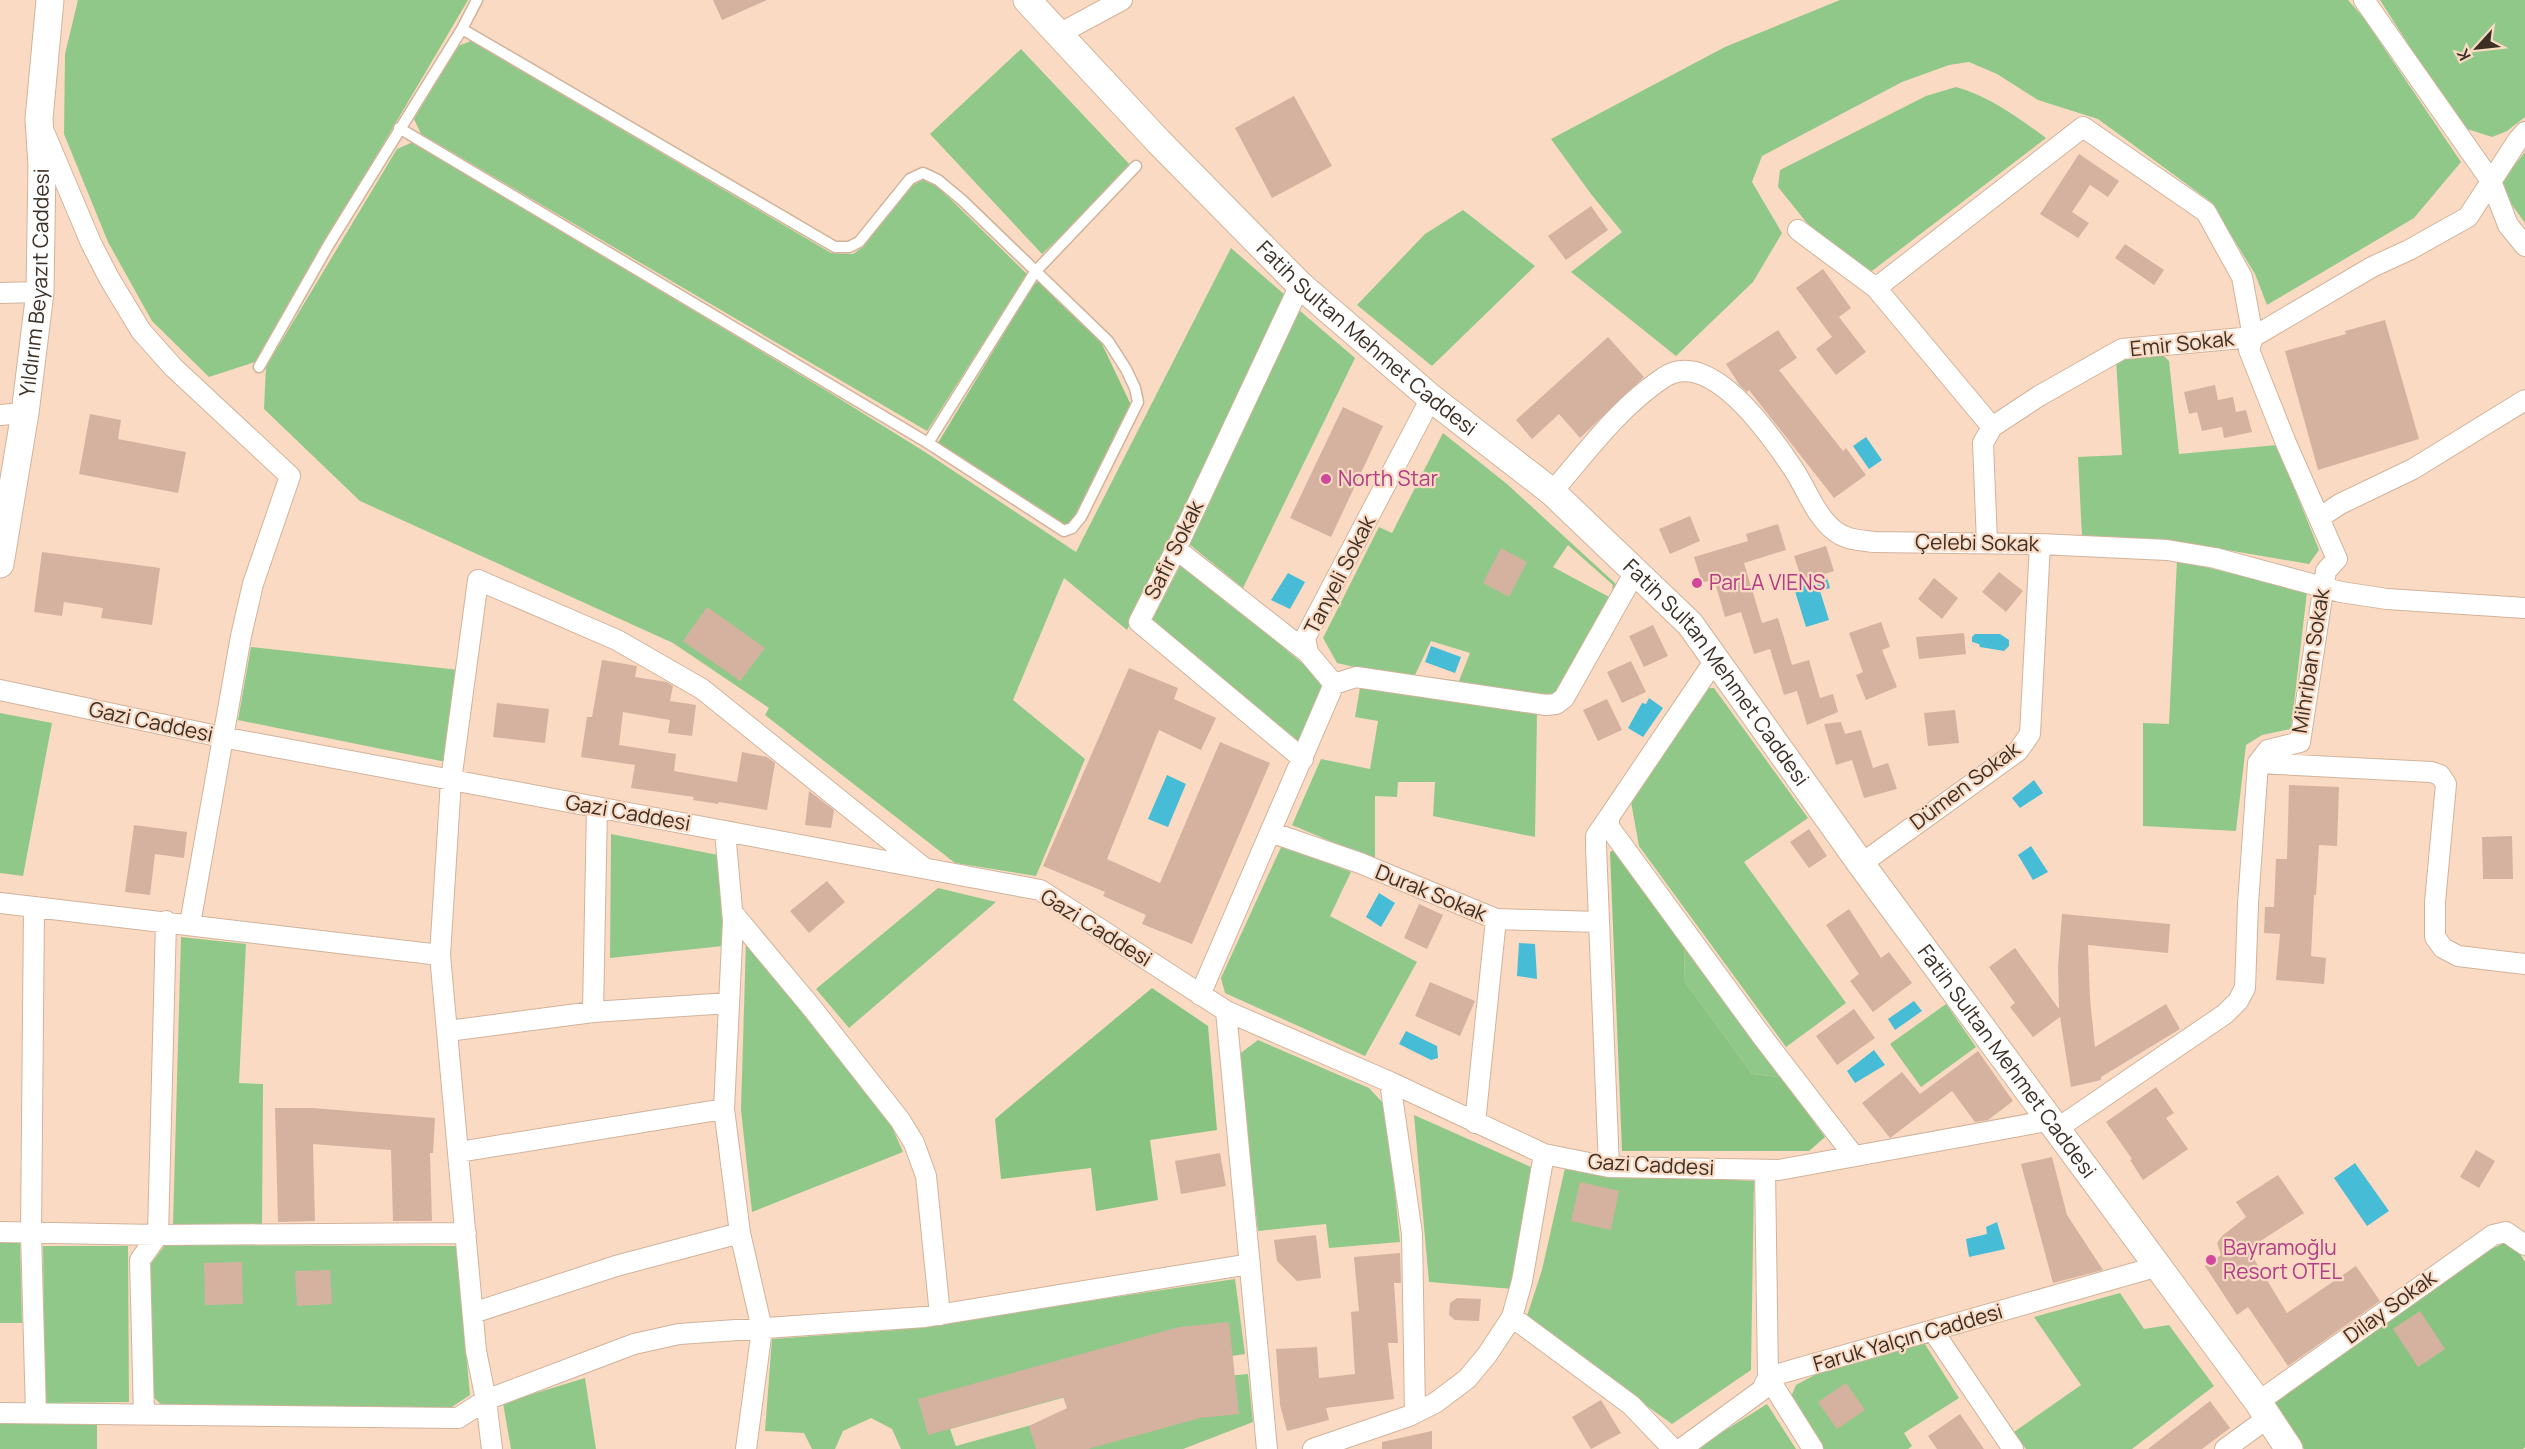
<svg xmlns="http://www.w3.org/2000/svg" width="2525" height="1449" font-family="Manrope,sans-serif">
  <style>
    .green { fill: #90c889; fill-rule: evenodd }
    .forest { fill: #88c381 }
    .water { fill: #46bcd7 }
    .building { fill: #d5b2a0 }
    .lines { fill: none; stroke-linecap: round; stroke-linejoin: round }
    .lane-casing { stroke: #d1b39b; stroke-width: 13 }
    .street-casing { stroke: #d1b39b; stroke-width: 22 }
    .secondary-casing { stroke: #d1b39b; stroke-width: 29 }
    .lane { stroke: #fff; stroke-width: 10 }
    .street { stroke: #fff; stroke-width: 20 }
    .secondary { stroke: #fff; stroke-width: 27 }
    .hotel-dot { fill: #d1479c; stroke: #fadac2; stroke-width: 2 }
    .labels { text-anchor: middle; stroke-width: 4.5; stroke-linejoin: round; paint-order: stroke }
    .street-label { font-size: 21px; fill: #3b2f26; stroke: #fadac2 }
    .hotel-label { font-size: 21px; fill: #b23c85; stroke: #fadac2; text-anchor: start }
  </style>
  <rect width="100%" height="100%" fill="#fadac2"/>
  <path class="green" d="M78,0h390l-213,362 -46,15 -57,-56 -44,-79 -44,-108 1,-80z
    M1840,0h508l15,17 98,145 -47,56 -147,87 -12,-31 -44,-72 -113,-83 -60,-19 -41,-26 -28,-12 -20,3 -47,17 -140,74 -10,26 30,51 -29,49 -77,74 -105,-84 51,-40 -31,-38 -40,-55 174,-92z
    M2380,0h145v117l-18,14 -15,6 -31,-10z
    M471,41l360,212 22,1 10,-7 50,-62 12,-6 10,5 92,90 -100,157 -506,-297 -7,-15 44,-73z
    M1021,49l112,119 -91,86 -112,-120z
    M1956,87c35,10 61,30 90,51l-178,136 -61,-51 -29,-36 2,-17 146,-74z
    M413,142l419,252 93,58 151,100 155,-304 54,47 -158,335 -63,-52 -51,122 72,59 -49,117 -81,-13 -190,-148 4,-7 -96,-65 -313,-142 -96,-92 2,-42 131,-218z
    M2525,152v71l-25,-35 2,-7z
    M1463,210l72,56 -103,100 -75,-61 68,-71z
    M1299,310l56,48 -112,230 -55,-45z
    M2163,355l6,6 10,93 98,-9 42,105 -10,14 -140,-24 -87,-4 -4,-79 44,-2 -6,-95z
    M1443,433l64,51 110,101 -2,5 -3,-2 1,-3 -45,-40 -15,22 58,31 -50,98 -13,3 -138,-19 -73,-17 -14,-25 56,-111 13,6zM1431,641l39,12 -11,28 -44,-6z
    M2177,560l130,32 -16,137 -29,6 -16,10 -10,86 -93,-5v-103l26,1z
    M1182,562l146,123 -28,60 -148,-125z
    M251,647l208,23 -13,92 -208,-42z
    M1360,688l177,26 -2,123 -102,-21 2,-34h-37l-1,15 -22,-1v64l-83,-35 29,-66 49,10 8,-48 -23,-4z
    M1709,688h5l94,130 -64,44 102,141 -60,44 -147,-201 -8,-44z
    M0,713l52,10 -29,153 -23,-3z
    M611,834l107,21 6,60 -1,31 -113,12z
    M1282,845l69,27 -21,44 87,46 -52,94 -140,-63 -4,-15z
    M938,888l58,14 -147,126 -33,-39z
    M181,937l65,7 -7,139 24,1 -1,142 -89,-2z
    M746,941l146,186 11,25 -151,60 -11,-102z
    M1685,942l96,135 -29,-3 -68,-94z
    M1946,1004l30,43 -55,40 -31,-43z
    M1258,1040l111,48 13,14 9,51 9,89 -71,6 -3,-24 -68,7 -20,-176z
    M1414,1115l117,52 -18,122 -84,-7z
    M1565,1168l39,5 150,8 -3,189 -79,54 -146,-105 16,-49z
    M0,1241l20,1 2,81h-22z
    M165,1245l291,1 14,149 -23,15 -282,-2 -15,-14 -2,-126z
    M43,1246h85l1,156 -84,1z
    M1235,1279l10,75 -53,8 -242,67 6,17 241,-67 51,-5 5,48 -70,27h-282l-9,-20 -21,-11 -28,13 -8,18h-23l-8,-16 -39,-2 7,-92 124,-9z
    M2120,1293l24,36 25,-4 45,61 -82,63h-106l-12,-17 67,-47 -47,-68z
    M1923,1341l36,57 -55,35 8,13 -4,3h-85l-33,-50 6,-14 26,-14z
    M585,1378l11,71h-85l-8,-46z
    M1767,1404l29,45h-95l-2,-2z
    M97,1424v25h-97v-25z"/>
  <path class="forest" d="M1038,281l63,61 30,63 -55,113 -10,7 -128,-82 94,-156z
    M1617,849l68,93 -1,38 68,94 29,3 44,60 -16,14h-187l-12,-299z
    M1152,988l56,38 9,104 -67,10 8,60 -62,11 -5,-43 -90,11 -6,-60z
    M2511,1240l14,22v185l-2,2h-219l-31,-47 216,-152z"/>
  <path class="water" d="M1866,437l16,23 -13,9 -16,-23z
    M1288,573l17,9 -15,27 -19,-9z
    M1827,578l3,10 -10,3 9,29 -23,7 -12,-39z
    M1975,634h25l9,6v6l-5,5 -24,-4 -1,-3 -7,-2v-5z
    M1431,646l30,11 -6,16 -30,-11z
    M1649,698l14,10 -20,29 -15,-9 14,-25 4,1z
    M1167,775l19,9 -18,43 -20,-8z
    M2034,780l9,13 -23,15 -8,-10z
    M2031,846l17,26 -15,8 -15,-25z
    M1379,893l16,10 -14,24 -15,-10z
    M1519,943l16,1 2,35 -20,-3z
    M1914,1001l8,10 -27,19 -7,-11z
    M1406,1031l31,15 1,12 -7,2 -32,-16z
    M1874,1050l11,15 -30,18 -8,-12z
    M2355,1163l34,48 -22,15 -33,-48z
    M1997,1222l8,27 -36,8 -3,-18 21,-5 -1,-7z"/>
  <path class="building" d="M713,0h54l-45,20z
    M1294,96l38,70 -60,32 -37,-70z
    M2079,154l40,27 -11,16 -18,-12 -18,27 17,11 -11,15 -38,-24z
    M1591,206l17,24 -42,30 -18,-24z
    M2125,244l39,26 -10,15 -39,-27z
    M1823,269l28,39 -12,9 27,35 -30,23 -20,-26 16,-12 -36,-49z
    M2385,320l34,119 -101,31 -33,-119 61,-17 -1,-3z
    M1778,330l19,28 -18,12 64,81 3,-3 20,27 -32,23 -85,-108 -2,2 -7,-6 -14,-22z
    M1608,337l36,40 -64,61 -21,-24 -27,25 -16,-19z
    M2215,385l3,15 15,-3 3,15 10,-2 6,22 -28,6 -2,-11 -20,4 -5,-19 -8,2 -5,-22z
    M1343,407l40,19 -52,111 -41,-19z
    M90,414l31,6 -3,19 68,13 -8,41 -99,-19z
    M1690,516l10,25 -30,13 -11,-25z
    M1778,524l8,26 -42,13 18,60 16,-5 14,47 17,-5 11,38 13,-4 5,18 -31,13 -10,-34 -13,4 -14,-46 -16,5 -13,-42 -16,5 -11,-38 -12,4 -8,-26 54,-16 -2,-7z
    M1826,546l8,25 -32,10 -8,-25z
    M1501,548l26,14 -18,35 -26,-14z
    M42,552l118,16 -8,57 -51,-7 2,-10 -39,-6 -2,14 -28,-4z
    M1999,572l24,19 -17,21 -24,-20z
    M1934,578l24,20 -16,21 -24,-20z
    M707,607l58,41 -25,33 -57,-40z
    M1881,622l9,25 -8,3 15,37 -31,13 -10,-25 7,-3 -14,-39z
    M1653,625l15,31 -24,11 -15,-31z
    M1964,633l2,21 -47,5 -3,-22z
    M602,660l35,6 -2,11 32,5 6,4 -3,15 26,4 -4,31 -24,-3 2,-13 -47,-8 -4,33 57,9 -2,17 63,11 5,-30 25,5 8,6 -8,47 -48,-8 -1,2 -25,-4 1,-3 -63,-9 4,-23 -54,-8 6,-40h5z
    M1631,661l15,31 -24,11 -15,-31z
    M1129,668l49,20 -4,11 42,19 -15,32 -42,-20 -52,129 53,24 60,-141 50,21 -78,181 -50,-20 4,-9 -43,-19 2,-4 -62,-26z
    M1607,699l15,31 -24,11 -15,-31z
    M497,703l52,6 -4,34 -52,-6z
    M1955,710l4,33 -31,3 -4,-33z
    M1841,722l4,12 16,-4 12,38 15,-5 9,26 -33,9 -12,-38 -16,5 -12,-41z
    M2289,785l50,2 -2,59 -18,-1 -3,50h-2l-3,61 15,2 -2,26 -48,-4 4,-46 -16,-1 1,-26h9l2,-48h11z
    M809,791l25,19 -3,18 -26,-3z
    M134,825l53,7 -3,26 -29,-4 -5,41 -25,-3z
    M1809,829l18,27 -18,12 -19,-26z
    M2512,836l1,43h-30l-1,-42z
    M827,881l18,21 -36,31 -19,-22z
    M1419,904l24,11 -16,34 -23,-11z
    M1849,909l32,49 8,-6 23,31 -39,29 -23,-31 9,-7 -33,-49z
    M2062,914l108,10 -2,29 -80,-8 2,54 5,48 71,-43 14,25 -79,48v3l-30,7 -11,-70 -27,20 -23,-30 5,-4 -26,-36 26,-19 44,61 -1,-42z
    M1430,982l45,19 -15,35 -45,-20z
    M1854,1009l21,29 -38,27 -21,-29z
    M1978,1051l35,50 -25,19 -13,2 -23,-31 -62,47 -28,-35 40,-31 18,22z
    M2156,1087l18,26 -8,5 22,31 -45,31 -13,-20 2,-1 -26,-37z
    M275,1108h38l122,10 -2,35h-3l2,68h-39l-2,-71 -78,-6 2,77 -37,1z
    M2476,1150l19,11 -16,27 -19,-11z
    M1220,1153l6,33 -45,8 -6,-33z
    M2052,1157l15,58 36,55 -50,13 -32,-119z
    M2278,1175l26,38 -56,36 39,64 69,-47 24,35 -92,65 -40,-59 -11,8 -32,-49 16,-11 -4,-12 5,-7 24,-19 -10,-15z
    M1580,1182l39,9 -8,39 -40,-9z
    M1316,1235l5,43 -24,3 -20,-20 -3,-21z
    M1400,1253l1,30h-7l4,60h-10l6,56 -68,9 3,12 -42,11 -7,-26 -4,-56 41,-2 2,31 36,-4 -4,-62 8,-1 -5,-54z
    M242,1262l1,42 -38,1 -1,-42z
    M330,1270l2,34 -35,2 -2,-35z
    M1457,1298l24,1 -2,22 -24,-1 -6,-5 1,-12z
    M2420,1311l25,38 -27,18 -25,-38z
    M1229,1322l10,92 -39,4 -112,31h-52l-7,-23 38,-18 -4,-11 -135,38 -10,-36 261,-72z
    M1846,1383l19,27 -28,19 -19,-27z
    M1601,1400l20,33 -30,16 -19,-32z
    M2210,1401l20,27 -28,21h-54z
    M1960,1414l24,35h-47l-9,-13z
    M1432,1431v18h-50v-7z"/>
  <g class="lines">
    <defs>
      <path id="lane" d="M399,128l529,315 136,88 8,-3 9,-11 57,-115 -3,-14 -9,-19 -18,-28 -146,-141 -24,-20 -15,-7 -13,6 -51,63 -10,5h-14l-373,-218
        M259,367l70,-123 133,-215 15,-29
        M928,443l107,-171 101,-106"/>
      <path id="street" d="M2364,0l127,181 17,44 17,21
        M1057,35l65,-35
        M45,134l46,109 18,35 32,53 32,36 117,109 -37,108 -12,52 -51,288
        M1798,230l78,58 116,139
        M1300,285l-124,264 -37,73 164,137
        M1876,288l207,-161 123,85 36,65 11,60 -131,12 -83,47 -47,31 -9,16 4,100
        M0,293l40,-1
        M0,415l25,-2
        M1552,492c34,-39 67,-85 111,-114 46,-32 106,55 129,89 14,20 23,49 43,64 11,9 25,9 38,11l167,2 127,6 48,8 126,34 46,7 138,9
        M2319,518l21,-14 73,-35 112,-69
        M1176,549l132,104
        M1715,660l-106,157v10l155,212 90,117
        M1334,684l-26,-31 -3,-15 126,-240
        M0,690l222,47 818,153 186,121 164,71 154,72 65,13 170,3 273,-50
        M2258,763l173,9 9,3 6,9 -11,118v35l8,11 15,8 67,8
        M725,831l8,90 -9,188 16,124 22,96 -16,120
        M1270,832l90,31 136,56 102,3
        M1861,864l157,-113 12,-17 10,-190
        M0,903l440,52
        M34,908l-3,325 5,180
        M732,912l80,96 88,112 14,23 12,33 14,139
        M1200,995l134,-311 22,-7 190,28 10,-1 8,-6 71,-126
        M1226,1011l41,438
        M593,1012l4,-205
        M448,1031l145,-19 136,-9
        M1390,1082l22,152 3,178
        M1475,1123l21,-204
        M2058,1128l167,-114 13,-13 7,-13 3,-84 10,-141 10,-13 32,-8 26,-171 11,-12 -51,-116 -37,-93 4,-13 119,-70 37,-17 59,-33 50,-77 7,-8
        M459,1152l265,-43
        M1609,1167l-13,-320v-11l13,-19
        M1765,1170l3,207 45,72
        M0,1232l158,3 308,-2
        M473,1313l143,-47 124,-33
        M1512,1317l119,88 42,44
        M1933,1331l80,118
        M1768,1377l391,-111
        M2258,1402l235,-167 13,-3 19,13
        M0,1413l458,5 28,-18 148,-56 45,-10 246,-17 325,-53
        M144,1414l-4,-154 18,-25 8,-314
        M492,1449l-6,-49 -10,-49 -36,-396 11,-174 27,-201 139,60 85,49 221,178
        M1313,1449l96,-33 26,-13 32,-24 20,-24 25,-38 10,-36 22,-127
        M1681,1449l81,-59 6,-13
        M2225,1449l44,-32"/>
      <g id="secondary">
        <path id="s1" d="M1027,0l132,142 141,143 131,113 121,94 138,132 171,240 397,538 31,47"/>
        <path id="s2" d="M0,564l25,-151 15,-121 2,-127 -3,-46 11,-119"/>
      </g>
    </defs>
    <use href="#lane" class="lane-casing"/>
    <use href="#street" class="street-casing"/>
    <use href="#secondary" class="secondary-casing"/>
    <use href="#lane" class="lane"/>
    <use href="#street" class="street"/>
    <use href="#secondary" class="secondary"/>
  </g>
  <g class="hotel-dot">
    <circle cx="1326" cy="479" r="6"/>
    <circle cx="1697" cy="583" r="6"/>
    <circle cx="2211" cy="1260" r="6"/>
  </g>
  <g class="labels">
    <g class="street-label">
      <text dy="7" stroke="none"><textPath href="#s2" startOffset="284">Yıldırım Beyazıt Caddesi</textPath></text>
      <text dy="7" stroke="none"><textPath href="#s1" startOffset="480">Fatih Sultan Mehmet Caddesi</textPath></text>
      <text transform="translate(2182 344) rotate(-6)" y="7">Emir Sokak</text>
      <text transform="translate(1977 543) rotate(1)" y="7">Çelebi Sokak</text>
      <text transform="translate(1174 550) rotate(-64)" y="7">Safir Sokak</text>
      <text transform="translate(1340 575) rotate(-63)" y="7">Tanyeli Sokak</text>
      <text transform="translate(2311 661) rotate(-81)" y="7">Mihriban Sokak</text>
      <text dy="7" stroke="none"><textPath href="#s1" startOffset="966">Fatih Sultan Mehmet Caddesi</textPath></text>
      <text transform="translate(151 722) rotate(12)" y="7">Gazi Caddesi</text>
      <text transform="translate(1965 786) rotate(-37)" y="7">Dümen Sokak</text>
      <text transform="translate(628 813) rotate(10)" y="7">Gazi Caddesi</text>
      <text transform="translate(1431 893) rotate(22)" y="7">Durak Sokak</text>
      <text transform="translate(1096 928) rotate(32)" y="7">Gazi Caddesi</text>
      <text dy="7" stroke="none"><textPath href="#s1" startOffset="1452">Fatih Sultan Mehmet Caddesi</textPath></text>
      <text transform="translate(1651 1165) rotate(3)" y="7">Gazi Caddesi</text>
      <text transform="translate(2390 1307) rotate(-36)" y="7">Dilay Sokak</text>
      <text transform="translate(1908 1338) rotate(-16)" y="7">Faruk Yalçın Caddesi</text>
    </g>
    <g class="hotel-label">
      <text x="1338" y="486">North Star</text>
      <text x="1709" y="590">ParLA VIENS</text>
      <text x="2223" y="1255">Bayramoğlu<tspan x="2223" dy="24">Resort OTEL</tspan></text>
    </g>
  </g>
  <g transform="translate(2477 48) rotate(243)" stroke="#fadac2" stroke-width="4.5" paint-order="stroke">
  <path d="M0-4.5L10 22L0 15L-10 22Z" fill="#3b2f26"/>
  <text y="-9" font-size="16" font-weight="bold" text-anchor="middle" fill="#3b2f26">K</text>
  </g>
</svg>
